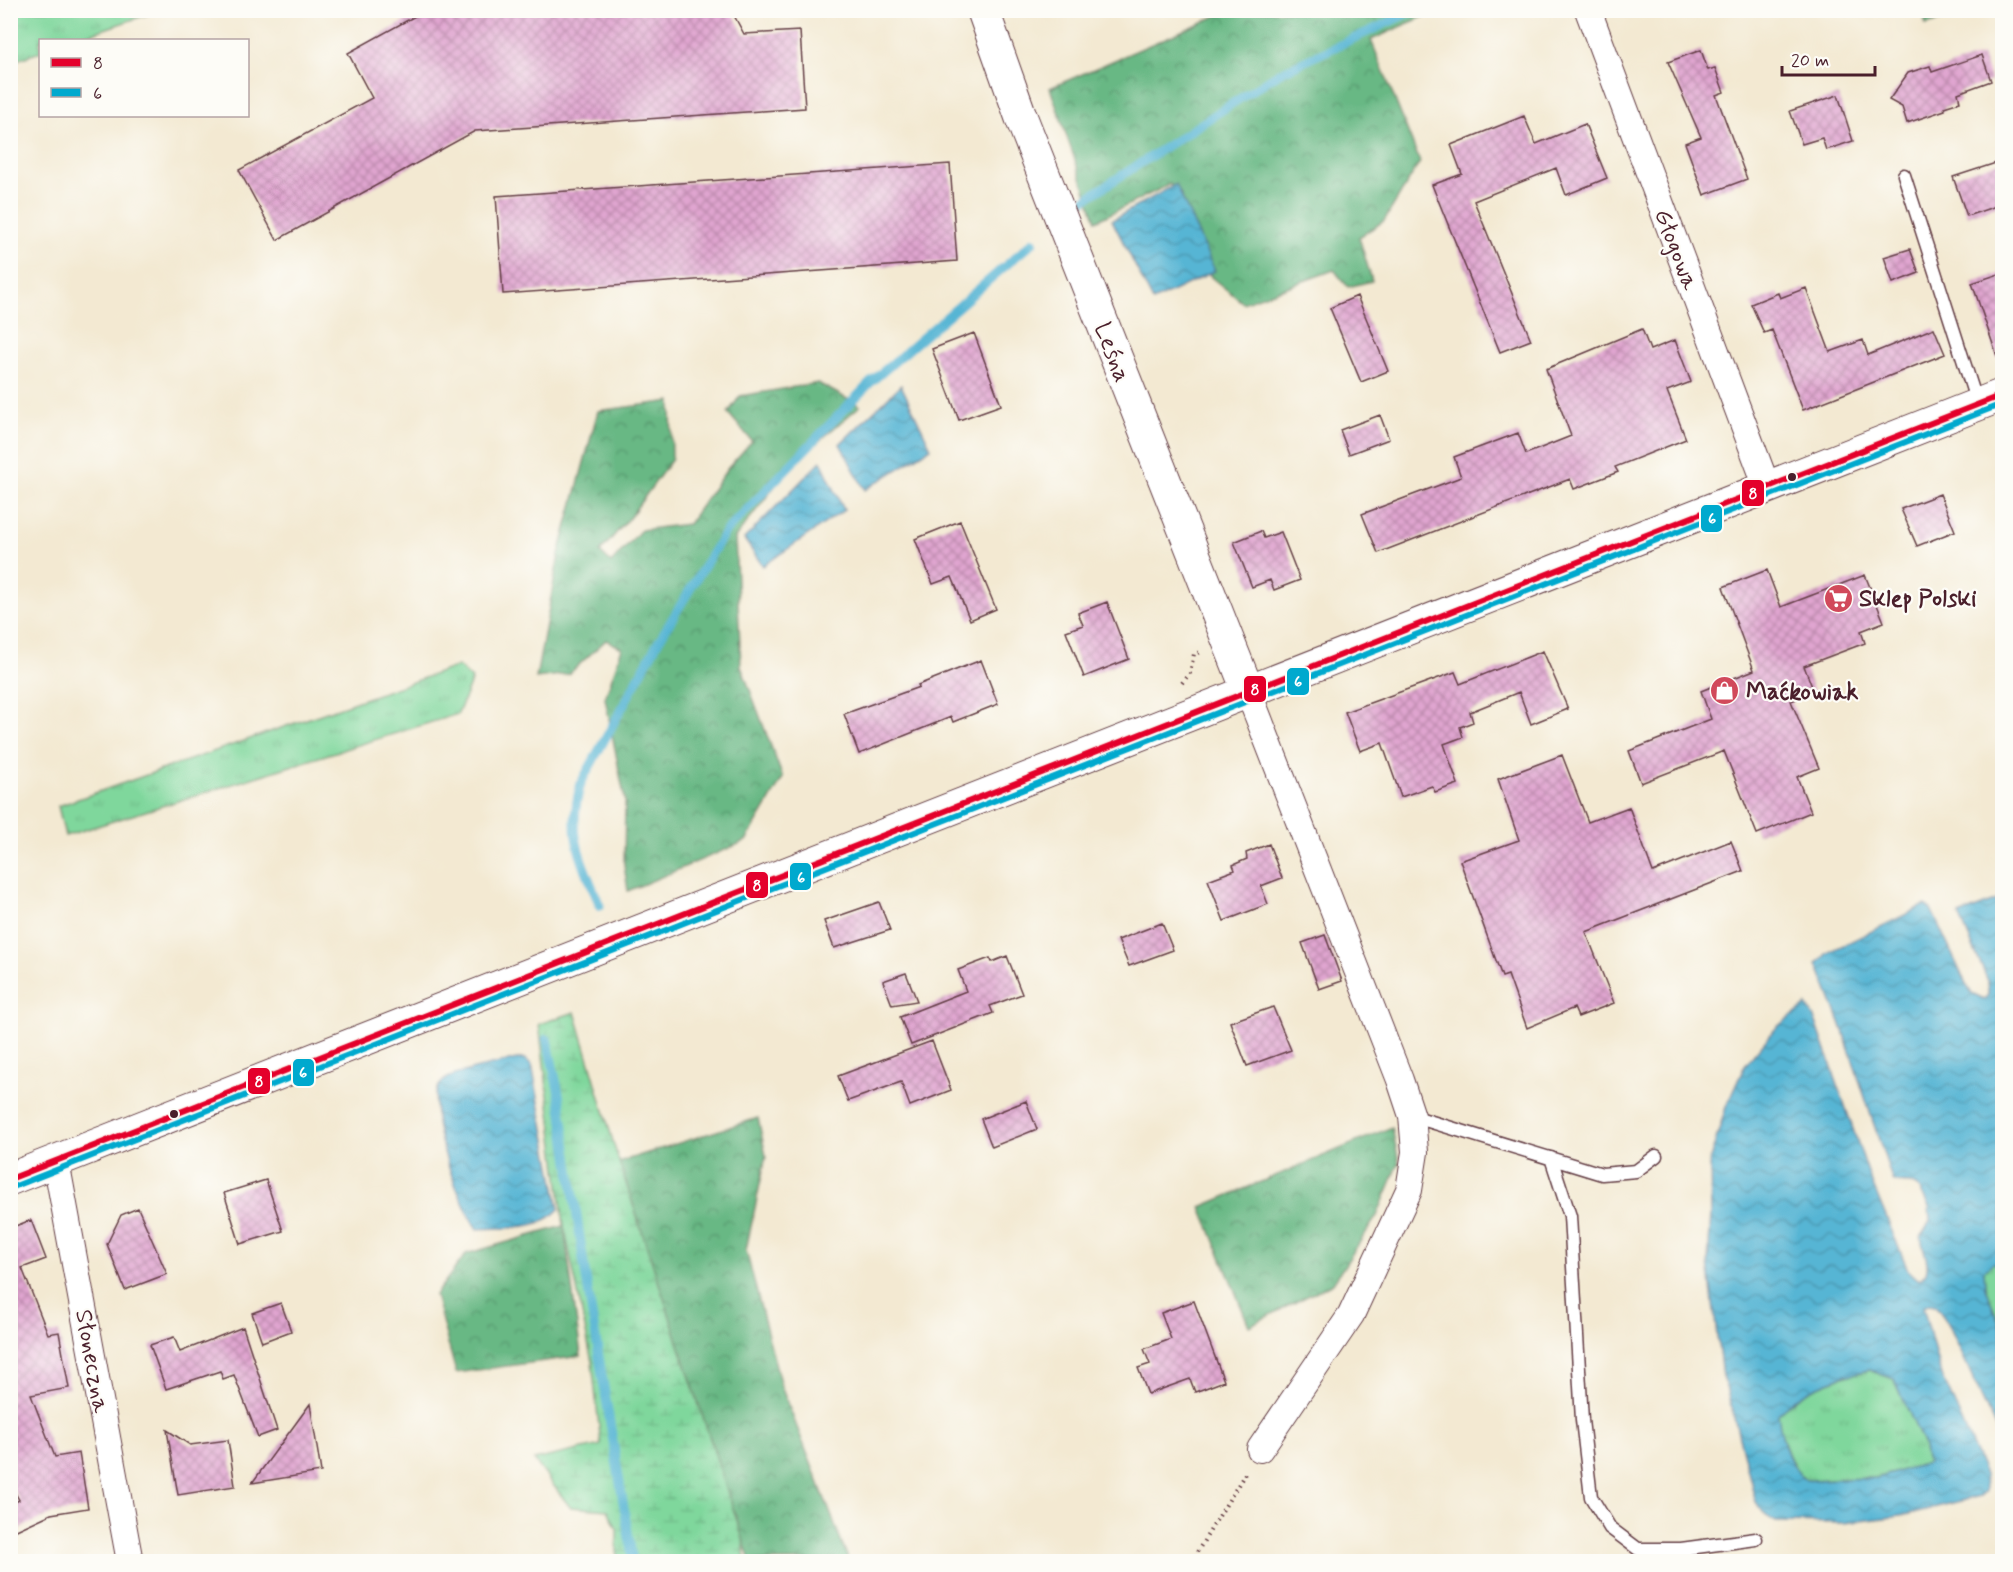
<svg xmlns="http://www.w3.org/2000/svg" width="2013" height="1572" font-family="Mynerve,sans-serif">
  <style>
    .grass { fill: url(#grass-tufts); stroke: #647b64; stroke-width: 1.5 }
    .forest { fill: url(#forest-crowns); stroke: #586c58; stroke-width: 1.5 }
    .wetland { fill: url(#wetland-marsh); stroke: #647b64; stroke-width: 1.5 }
    .water { fill: url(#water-waves); stroke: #506a80; stroke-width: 1.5; fill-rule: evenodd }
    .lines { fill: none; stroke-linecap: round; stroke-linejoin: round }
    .stream { stroke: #56b5d4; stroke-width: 9 }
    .building { fill: url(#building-cross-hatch) }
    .service-casing { stroke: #633d44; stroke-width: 15 }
    .minor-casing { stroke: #633d44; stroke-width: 28 }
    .tertiary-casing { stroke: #633d44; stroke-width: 34 }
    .path { stroke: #633d44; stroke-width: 4; stroke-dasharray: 1.5 4.5; stroke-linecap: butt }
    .service { stroke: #fff; stroke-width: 12 }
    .minor { stroke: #fff; stroke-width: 26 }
    .tertiary { stroke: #fff; stroke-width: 32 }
    .bus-1-casing { stroke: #fdfcf7; stroke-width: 10 }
    .bus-2-casing { stroke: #fdfcf7; stroke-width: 10 }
    .bus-1 { stroke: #e4002b; stroke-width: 6 }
    .bus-2 { stroke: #00a9ce; stroke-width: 6 }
    .bus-dot { fill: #4a1f2b; stroke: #fdfcf7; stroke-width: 2 }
    .labels { text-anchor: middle; stroke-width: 4.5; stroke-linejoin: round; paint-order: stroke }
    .street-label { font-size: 24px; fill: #4a1f2b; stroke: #fdfcf7 }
    .poi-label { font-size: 24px; font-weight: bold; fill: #4a1f2b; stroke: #fdfcf7; text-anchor: start }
    .line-badge { stroke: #fdfcf7; stroke-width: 2 }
    .badge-label { font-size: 16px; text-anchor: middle; font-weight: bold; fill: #fff }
  </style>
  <defs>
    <pattern id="grass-tufts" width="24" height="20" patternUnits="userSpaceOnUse" patternTransform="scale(1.5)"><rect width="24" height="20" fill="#7fd79c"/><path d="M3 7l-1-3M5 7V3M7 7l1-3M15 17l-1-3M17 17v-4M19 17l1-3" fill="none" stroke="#6fb887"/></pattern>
    <pattern id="forest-crowns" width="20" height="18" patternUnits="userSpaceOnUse" patternTransform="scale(1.5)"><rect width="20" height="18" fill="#67b884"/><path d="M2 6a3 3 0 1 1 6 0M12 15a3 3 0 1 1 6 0" fill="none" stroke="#57956c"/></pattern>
    <pattern id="wetland-marsh" width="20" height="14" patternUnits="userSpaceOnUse" patternTransform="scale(1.5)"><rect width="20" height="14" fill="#7fd79c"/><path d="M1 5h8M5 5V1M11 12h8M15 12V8" fill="none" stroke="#6fb887"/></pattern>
    <pattern id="water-waves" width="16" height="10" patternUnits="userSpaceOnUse" patternTransform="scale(1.5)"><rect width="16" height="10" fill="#56b5d4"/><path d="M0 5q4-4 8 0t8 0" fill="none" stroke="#4993ac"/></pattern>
    <pattern id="building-cross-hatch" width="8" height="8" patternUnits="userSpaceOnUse" patternTransform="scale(1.5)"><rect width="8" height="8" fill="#e0a5d0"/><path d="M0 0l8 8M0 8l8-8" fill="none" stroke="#b886a9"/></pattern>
  </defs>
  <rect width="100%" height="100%" fill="#fdfcf7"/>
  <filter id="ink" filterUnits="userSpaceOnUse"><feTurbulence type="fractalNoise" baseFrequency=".0167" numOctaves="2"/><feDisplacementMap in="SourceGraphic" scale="12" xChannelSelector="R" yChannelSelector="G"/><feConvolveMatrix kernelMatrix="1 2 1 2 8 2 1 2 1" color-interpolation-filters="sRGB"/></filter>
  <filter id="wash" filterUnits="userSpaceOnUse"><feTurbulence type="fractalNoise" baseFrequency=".008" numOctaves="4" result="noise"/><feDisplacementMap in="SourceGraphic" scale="24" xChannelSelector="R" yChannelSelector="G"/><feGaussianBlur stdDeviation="1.35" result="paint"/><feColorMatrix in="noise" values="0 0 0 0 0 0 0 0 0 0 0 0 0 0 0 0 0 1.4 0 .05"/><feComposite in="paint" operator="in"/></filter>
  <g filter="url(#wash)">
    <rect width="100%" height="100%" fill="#f3e9d2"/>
    <path class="grass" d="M11,10h147v1l-86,29h-32v12l-29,10z
      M458,666l14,13 -14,35 -393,122 -7,-30z
      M1993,1262l9,3v65l-17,-43 -1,-17z
      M1869,1370l25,9 29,64 4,20 -50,15 -71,2c-18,-15 -25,-44 -29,-66 24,-25 59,-37 92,-44z"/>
    <path class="forest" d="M1922,10h53v1l-49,14z
      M1228,11h208l-65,29 49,122 -36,59 -25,16 13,44 -24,6 -14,-17 -91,33 -32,-26 -41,-93 -74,37 -46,-133z
      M818,383l42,23 -69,59 -56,73 6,128 42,112 -37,63 -118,50 -4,-26 1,-64 -20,-103 17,-50 -16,-8 -37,34 -33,4 23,-124 39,-143 73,-10 1,58 -42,58 -30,35 11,11 30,-33 47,-6 40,-56 24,-27 -24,-28 12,-17z
      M758,1118l8,38 -20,94 35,136 68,175h-99l-131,-399z
      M1392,1127l7,36 -22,53 -44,67 -84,43 -48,-119z
      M564,1226l17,130 -125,17 -21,-78 31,-41z"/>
    <path class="wetland" d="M575,1012l44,150 124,377 2,22h-128v-32l-9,-19 -38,-3 -36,-47 67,-15 -9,-83 -28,-136 -25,-202z"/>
    <path class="water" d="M1176,184l39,87 -62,30 -41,-81z
      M901,385l30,63 -66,42 -25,-46z
      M821,461l23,49 -81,56 -19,-27z
      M2002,898v367l-9,-2 -9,7 1,17 17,43v113l-54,-120 -13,-18 -6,-1 -6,3 16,61 46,107 1,16 -6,5 -79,20 -58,7 -67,-1 -11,-7 -9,-13 -35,-134 -13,-106 3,-48 -1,-55 16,-52 19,-42 32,-38 30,-22 9,17 54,156 38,92 11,10c16,-10 4,-27 2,-43l9,-16 -1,-14 -10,-19 -8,-5 -18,-1 -53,-160 -23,-58 10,-11 98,-48 6,4 36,77 5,7 12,6 4,-4v-14l-29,-66zM1869,1370l25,9 29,64 4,20 -50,15 -71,2c-18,-14 -25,-44 -28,-66 23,-25 58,-37 91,-44z
      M517,1059h8l7,6 27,144c-20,23 -54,18 -82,20 -16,-23 -62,-133 -31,-150 15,-9 53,-15 71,-20z"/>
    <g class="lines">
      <path class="stream" d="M1081,202l198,-129 136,-63
        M600,906c-19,-49 -34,-69 -19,-123l77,-141 67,-110 146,-150 162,-140
        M547,1039l12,55 27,184 47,284"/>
    </g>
    <g id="blocks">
      <path class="building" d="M426,10h305l13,24 56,-3 5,77 -330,23 -198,109 -38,-70 133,-72 -24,-45z
        M1701,50l7,20 7,-2 9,24 -8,3 31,84 -43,16 -19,-52 16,-6 -33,-75z
        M1982,55l9,26 -33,12 2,9 -16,5 1,3 -38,13 -5,-16 -13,-7 19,-27 22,-7 2,6z
        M1838,95l15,46 -27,9 -4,-12 -20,6 -12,-33z
        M1524,116l12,28 49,-20 22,54 -41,17 -10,-27 -82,33 57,139 -31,12 -68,-167 30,-11 -11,-29z
        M2002,161v43l-35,12 -14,-39z
        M950,164l7,97 -454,33 -7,-98z
        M1910,249l9,24 -26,10 -9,-26z
        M2002,273v85l-4,1 -26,-76z
        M1806,288l24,64 33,-12 5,15 66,-27 11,26 -142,56 -31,-80 -8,3 -13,-29 27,-11 2,5z
        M1357,296l31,75 -27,11 -31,-74z
        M1642,329l8,21 25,-10 16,42 -24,9 19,48 -71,28 3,5 -44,17 -4,-10 -192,74 -16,-39 99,-37 -7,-20 64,-24 8,21 45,-18 -25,-67z
        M974,333l27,72 -42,15 -27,-71z
        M1380,415l9,24 -40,15 -9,-24z
        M1940,494l15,37 -38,15 -16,-37z
        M960,521l36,88 -26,11 -18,-43 -19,7 -18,-45z
        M1261,531l3,7 17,-6 19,48 -26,10 -4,-10 -18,7 -18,-45z
        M1767,570l14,37 84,-32 19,47 -23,9 4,12 -61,23 10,26 -23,9 28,67 -22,9 14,35 -54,22 -33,-83 -83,32 -12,-32 82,-32 -10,-28 53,-21 -31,-83z
        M1107,602l22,57 -45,18 -18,-46 17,-6 -5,-12z
        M1543,651l25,58 -37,15 -12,-32 -49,20 3,10 -13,5 3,10 -19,7 14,40 -23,8 -3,-6 -31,11 -19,-54 -22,8 -15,-39 110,-40 5,12z
        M981,660l17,44 -45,18 -2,-5 -92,37 -15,-40 75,-27 -1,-2z
        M1562,755l26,67 41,-15 24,65 78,-31 12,30 -157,61 28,71 -36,14 -4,-9 -47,20 -19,-53 -6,2 -42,-116 59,-21 -21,-61z
        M1269,844l13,34 -21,8 7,18 -44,17 -16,-41 27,-10 -2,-5 14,-6 -1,-6z
        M879,902l11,28 -56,18 -10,-27z
        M1162,923l11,27 -44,16 -11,-26z
        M1325,935l17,46 -23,8 -17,-46z
        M1007,956l15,38 -32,12 3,7 -82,32 -11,-28 66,-26 -8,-21 32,-12 2,4z
        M906,973l11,28 -25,4 -9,-24z
        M1273,1007l18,43 -44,16 -17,-44z
        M932,1041l19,49 -41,16 -9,-24 -53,19 -10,-25z
        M1026,1101l11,28 -45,18 -11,-28z
        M266,1180l17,51 -43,13 -16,-51z
        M138,1208l29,66 -42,16 -18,-46 14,-29z
        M31,1220l15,39 -24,9 26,66 11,-2 10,56 -38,7 24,62 24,-4 9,55 -37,6 -41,19v-28l9,-5 -9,-17v-255z
        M1194,1301l30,80 -29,11 -5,-13 -42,15 -10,-26 12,-4 -6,-15 27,-10 -10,-26z
        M281,1303l10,28 -29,11 -10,-29z
        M243,1327l34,103 -19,7 -24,-62 -11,4 -3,-8 -54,18 -16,-44 24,-8 6,15z
        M310,1404l11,68 -69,11z
        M167,1430l23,15 38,-5 7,46 -57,9z"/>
    </g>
  </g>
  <g filter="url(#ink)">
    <use href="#blocks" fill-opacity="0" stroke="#633d44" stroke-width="1.5"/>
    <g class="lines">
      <defs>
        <path id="service" d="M1904,175l73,228
          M1412,1116l190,58 34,-3 20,-15
          M1551,1158l19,58 12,204 9,77 19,31 28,21h43l75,-10"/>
        <path id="minor" d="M1588,10l179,477
          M1248,691l152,389 12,36 3,36 -6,38 -58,125 -91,134
          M56,1161l74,401"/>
        <path id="tertiary" d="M983,10l38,107 227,574
          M10,1179l1992,-784"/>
      </defs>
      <use href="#service" class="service-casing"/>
      <use href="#minor" class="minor-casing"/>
      <use href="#tertiary" class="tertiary-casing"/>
      <path class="path" d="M1182,683l8,-10 4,-19 6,-2
        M1191,1562l55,-90"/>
      <use href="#service" class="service"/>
      <use href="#minor" class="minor"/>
      <use href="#tertiary" class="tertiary"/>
      <defs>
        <path id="bus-1" d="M10,1179l1992,-784"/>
        <path id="bus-2" d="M13,1187l1989,-783"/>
      </defs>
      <use href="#bus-1" class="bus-1-casing"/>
      <use href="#bus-2" class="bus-2-casing"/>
      <use href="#bus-1" class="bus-1"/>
      <use href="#bus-2" class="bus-2"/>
    </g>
  </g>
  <defs>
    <symbol id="supermarket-disc" viewBox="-11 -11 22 22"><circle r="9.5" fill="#d1495b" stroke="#fdfcf7"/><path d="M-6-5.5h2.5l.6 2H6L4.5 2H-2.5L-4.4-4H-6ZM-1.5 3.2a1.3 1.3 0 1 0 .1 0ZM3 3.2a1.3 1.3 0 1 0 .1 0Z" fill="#fff"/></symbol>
    <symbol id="shop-disc" viewBox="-11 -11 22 22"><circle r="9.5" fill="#d1495b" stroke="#fdfcf7"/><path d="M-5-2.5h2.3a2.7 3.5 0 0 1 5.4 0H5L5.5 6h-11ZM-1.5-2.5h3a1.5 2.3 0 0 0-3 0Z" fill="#fff"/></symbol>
  </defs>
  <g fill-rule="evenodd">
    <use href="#supermarket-disc" x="1822" y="582" width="33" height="33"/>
    <use href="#shop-disc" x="1708" y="674" width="33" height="33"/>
  </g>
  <g class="bus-dot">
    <circle cx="1792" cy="477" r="5"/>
    <circle cx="174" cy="1114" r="5"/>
  </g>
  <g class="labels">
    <g class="street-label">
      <text transform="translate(1677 249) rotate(69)" y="8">Głogowa</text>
      <text transform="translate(1113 352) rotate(69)" y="8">Leśna</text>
      <text transform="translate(93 1361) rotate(80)" y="8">Słoneczna</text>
    </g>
    <g class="poi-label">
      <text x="1859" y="606">Sklep Polski</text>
      <text x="1746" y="699">Maćkowiak</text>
    </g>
  </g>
  <g class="line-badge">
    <rect x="1741" y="479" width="24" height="28" rx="6" fill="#e4002b"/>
    <rect x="1700" y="504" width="23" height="29" rx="6" fill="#00a9ce"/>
    <rect x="1286" y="667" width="24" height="29" rx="6" fill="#00a9ce"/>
    <rect x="1243" y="675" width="24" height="28" rx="6" fill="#e4002b"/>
    <rect x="789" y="862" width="23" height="29" rx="6" fill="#00a9ce"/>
    <rect x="745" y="871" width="24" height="28" rx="6" fill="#e4002b"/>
    <rect x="292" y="1058" width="23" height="29" rx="6" fill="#00a9ce"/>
    <rect x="247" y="1067" width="24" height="28" rx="6" fill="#e4002b"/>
  </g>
  <g class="badge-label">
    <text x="1753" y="499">8</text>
    <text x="1712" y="524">6</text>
    <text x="1298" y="687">6</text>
    <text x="1255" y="695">8</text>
    <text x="801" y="883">6</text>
    <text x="757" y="891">8</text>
    <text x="303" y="1078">6</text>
    <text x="259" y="1087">8</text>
  </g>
  <rect width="2013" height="1572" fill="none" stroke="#fdfcf7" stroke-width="36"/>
  <rect x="39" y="39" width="210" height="78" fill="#fdfcf7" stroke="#b5a4a5" stroke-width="1.5"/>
  <rect x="51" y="58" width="30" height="9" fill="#e4002b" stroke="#b5a4a5" stroke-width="1.5"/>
  <text x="93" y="69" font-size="18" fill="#4a1f2b">8</text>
  <rect x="51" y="88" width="30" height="9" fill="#00a9ce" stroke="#b5a4a5" stroke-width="1.5"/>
  <text x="93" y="99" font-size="18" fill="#4a1f2b">6</text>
  <path d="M1782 66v9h93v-9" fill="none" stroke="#4a1f2b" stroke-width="3"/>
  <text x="1791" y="66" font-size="18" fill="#4a1f2b" stroke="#fdfcf7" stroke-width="4.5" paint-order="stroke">20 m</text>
</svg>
